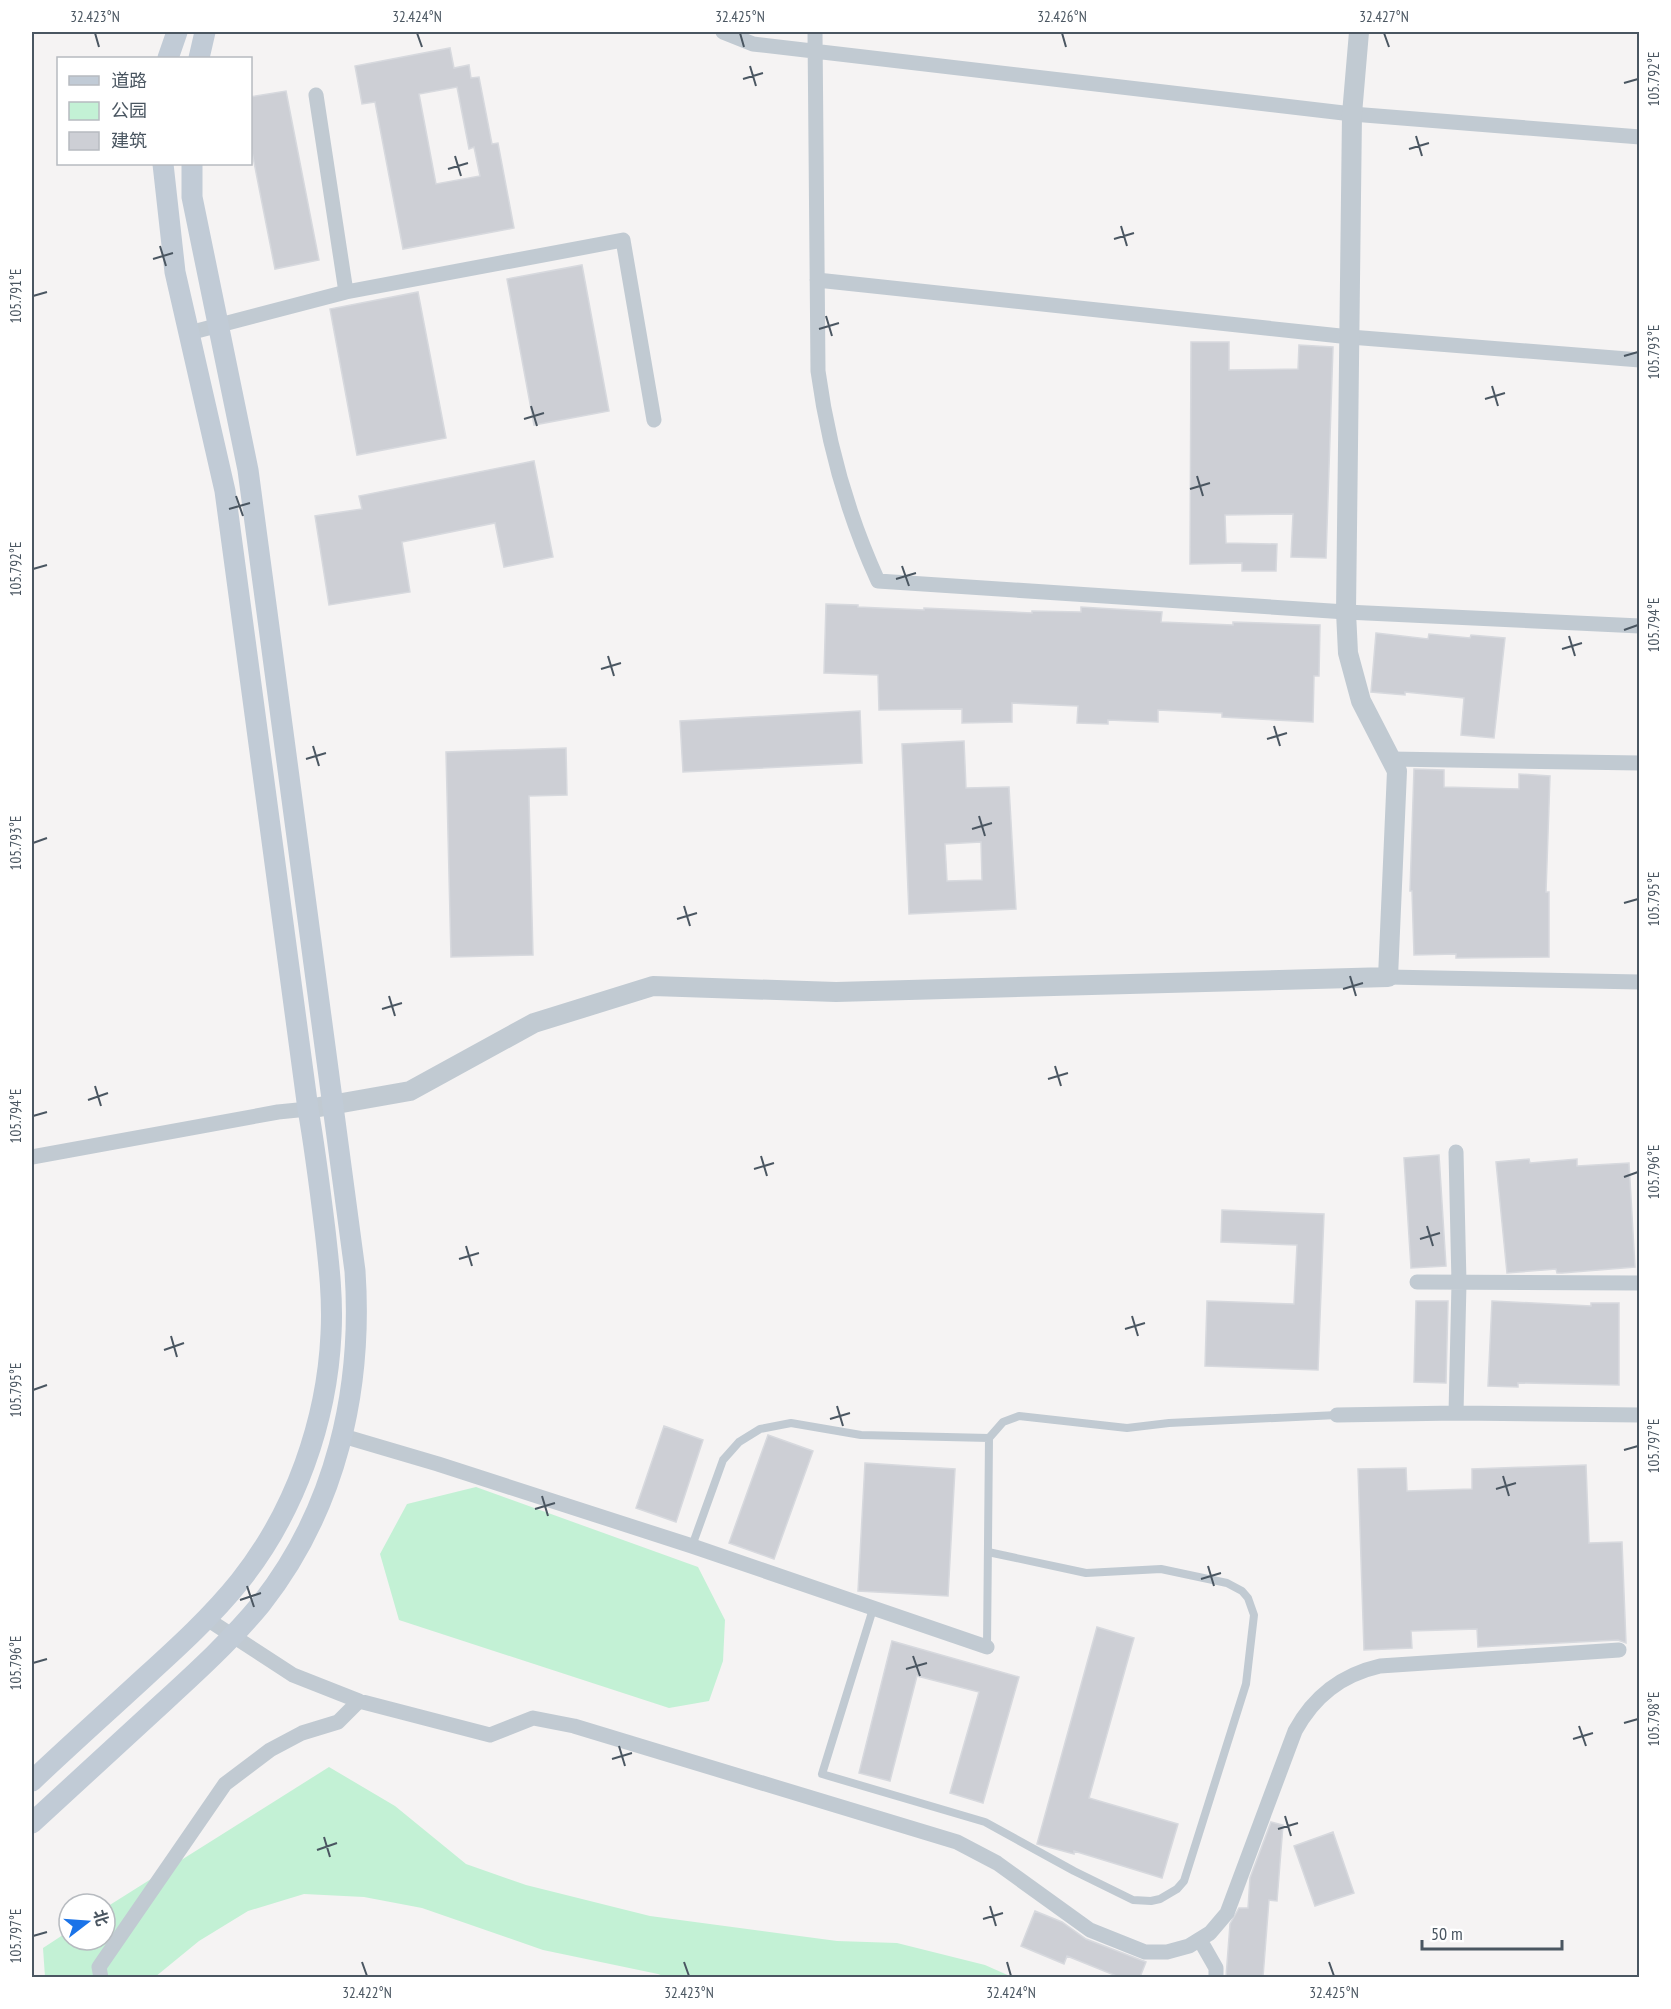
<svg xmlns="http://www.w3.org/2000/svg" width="1671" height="2009" font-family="'PT Sans Narrow','Noto Sans SC',sans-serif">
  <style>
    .green { fill: #c3f1d5 }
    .building { fill: #cdcfd5; stroke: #d7d9de; stroke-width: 1.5; fill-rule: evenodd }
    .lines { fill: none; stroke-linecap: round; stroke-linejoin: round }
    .service { stroke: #c1cad2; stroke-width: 8 }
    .minor { stroke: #c1cad2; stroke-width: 15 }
    .tertiary { stroke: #c1cad2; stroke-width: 20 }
    .secondary { stroke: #c1cbd6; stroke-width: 21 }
    .ticks { fill: none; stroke: #4a5661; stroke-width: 2 }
    .neatline { fill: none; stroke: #4a5661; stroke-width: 2 }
    .ticks-label { font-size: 15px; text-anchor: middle; fill: #4a5661 }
  </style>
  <rect width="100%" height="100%" fill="#f5f3f3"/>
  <path class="green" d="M476,1487l222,80 27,53 -2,41 -14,40 -40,7 -270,-88 -19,-66 27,-50z
    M329,1767l66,39 71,58 60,21 124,31 187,25 60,2 88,22 27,12h-346l-8,-3 -115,-24 -121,-42 -58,-11 -60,-3 -56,17 -49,30 -44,36h-110l-2,-29 26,-17v9h36v-32z"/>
  <path class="building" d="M450,48l4,20 15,-3 2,13 8,-1 13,67 6,-1 16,85 -111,21 -28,-147 -13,2 -7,-38zM457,87l12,62 5,-2 6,29 -44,8 -17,-90z
    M286,91l33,169 -44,9 -25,-127v-45z
    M582,265l27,146 -75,14 -27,-146z
    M418,292l28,146 -89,17 -27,-146z
    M1191,342h38v28l69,-1 1,-24 34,2 -7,211 -35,-1 2,-43 -68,1 1,28 51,1 -1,27h-34v-8l-52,1z
    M534,461l19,96 -49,10 -9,-44 -93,19 8,50 -81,13 -14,-89 47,-7 -3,-13z
    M826,604l32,1v2l66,3v-2l108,5v-2l49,1v-5l81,5 -1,10 72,3v-3l87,3 -1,51h-5l-1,46 -91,-5v-4l-64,-3v12l-50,-2v4l-31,-1 1,-17 -66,-3v19l-50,1v-14l-83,1 -1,-35 -54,-2z
    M1376,633l52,6 1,-5 41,4 1,-3 34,3 -11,100 -33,-3 3,-37 -59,-6v3l-34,-3z
    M860,711l2,52 -179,9 -3,-51z
    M964,741l2,47 43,-1 7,122 -107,5 -7,-170zM981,842l1,38 -35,1 -2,-37z
    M566,748l1,47 -38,1 4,159 -82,2 -5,-205z
    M1414,769l30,1v17l75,2v-15l31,2 -4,116h3v65l-93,1v-4l-42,1 -2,-64h-2z
    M1439,1155l7,111 -35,2 -7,-110z
    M1529,1159l1,4 47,-4v7l52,-3 6,104 -73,6h-5l-1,-4 -49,4 -11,-111z
    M1222,1210l102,4 -6,156 -113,-4 2,-65 87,3 3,-59 -76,-3z
    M1416,1301h32l-2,82 -32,-1z
    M1492,1301l99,5v-3h28v82l-101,-2v4l-30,-1z
    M664,1426l39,14 -27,82 -40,-14z
    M768,1435l45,16 -39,108 -45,-16z
    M865,1463l90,6 -7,127 -90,-5z
    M1586,1465l3,78 33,-1 4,101 -8,-3 -140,7 -1,-18 -66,2 1,17 -48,2 -6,-181 48,-1 1,23 65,-2v-20z
    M1097,1627l37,11 -45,160 89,26 -16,54 -88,-27v3l-37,-10z
    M892,1641l127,36 -36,126 -33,-10 29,-101 -62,-16 -27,105 -31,-8z
    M1271,1822l12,3 -6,76 -8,-1 -6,77h-37l4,-53 9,-16h9l2,-30z
    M1333,1832l21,61 -39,13 -21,-60z
    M1035,1911l27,11 24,17 60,23 -6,15h-21l-52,-21 -3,8 -43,-18z"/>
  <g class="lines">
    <path class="service" d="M989,1438l14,-16 16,-6 108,12 42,-5 168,-8
      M692,1546l31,-86 16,-18 21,-13 31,-6 70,12 128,3 -2,209
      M873,1609l-51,165 163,48 89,49 59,29 18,1 9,-2 17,-10 7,-8 62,-197 8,-69 -6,-17 -6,-7 -15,-8 -66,-14 -75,4 -98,-21"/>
    <path class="minor" d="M723,32l30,12 599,70 288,23
      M815,32l3,339c10,74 29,142 60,210l468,31 294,14
      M316,95l30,197
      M817,280l533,57 290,23
      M189,333l157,-41 277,-52 31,180
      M1391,759l249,4
      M1388,977l252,5
      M1456,1152l3,131 -3,130
      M32,1157l246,-45 30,-3
      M1417,1282l223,1
      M1337,1415l119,-2 184,2
      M343,1436l95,28 254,82 295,101
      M207,1619l86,56 66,26 131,34 43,-17 41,8 383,116 40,21 93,67 55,22h22l22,-6 21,-13 17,-20 68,-182c19,-35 46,-56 85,-65l239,-16
      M1200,1940l16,28v10
      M101,1978l-2,-11 126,-183 45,-34 32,-17 36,-11 21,-21"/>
    <path class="tertiary" d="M308,1109l102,-18 124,-68 119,-37 183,6 552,-15 9,-206 -36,-70 -13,-48 -2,-41 6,-498 7,-82"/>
    <path class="secondary" d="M168,58l9,-26
      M199,58l6,-26
      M32,1781c37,-35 75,-69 113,-104 33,-30 67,-61 95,-96 55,-69 87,-160 91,-247 2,-35 -2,-69 -6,-104 -5,-41 -10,-81 -17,-121l-83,-618 -50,-219 -12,-108
      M32,1823c41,-38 82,-75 123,-113 37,-34 74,-67 106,-106 75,-95 102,-214 94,-333l-107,-801 -56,-273v-33"/>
  </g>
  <path class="ticks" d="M95,33l4,14M417,33l5,14M740,33l4,14M1062,33l4,14M1384,33l5,14M750,66l6,20M743,79l20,-6M1624,83l14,-4M1416,136l6,20M1409,149l20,-6M455,156l6,20M448,169l20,-6M1121,226l6,20M1114,239l20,-6M160,246l6,20M153,259l20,-6M33,296l14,-4M826,316l6,20M819,329l20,-6M1624,356l14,-4M1492,386l6,20M1485,399l20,-6M531,406l6,20M524,419l20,-6M1197,476l6,20M1190,489l20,-6M236,496l7,20M229,509l21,-6M902,566l7,20M33,569l14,-4M896,579l20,-6M1624,630l14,-5M1569,636l6,20M1562,649l20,-6M608,656l6,20M601,669l20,-6M1274,726l6,20M1267,739l20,-6M313,746l6,20M306,759l20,-6M979,816l6,20M972,829l20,-6M33,843l14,-5M1624,903l14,-4M684,906l6,20M677,919l20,-6M1350,976l6,20M1343,989l20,-6M389,996l6,20M382,1009l20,-6M1055,1066l6,20M1048,1079l20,-6M95,1086l6,20M88,1100l20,-7M33,1116l14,-4M761,1156l6,20M754,1169l20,-6M1624,1177l14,-5M1427,1226l6,20M1420,1239l20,-6M466,1246l6,20M459,1259l20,-6M1132,1316l6,20M1125,1329l20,-6M171,1336l6,21M164,1350l20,-7M33,1390l14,-5M837,1406l6,20M830,1419l20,-6M1624,1450l14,-4M1503,1476l6,20M1496,1489l20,-6M542,1496l6,20M535,1509l20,-6M1208,1566l6,20M1201,1579l20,-6M247,1586l7,21M240,1600l21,-7M913,1656l7,20M33,1663l14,-4M906,1669l21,-6M1624,1723l14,-4M1579,1726l7,20M1573,1739l20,-6M619,1746l6,20M612,1759l20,-6M1285,1816l6,20M1278,1829l20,-6M324,1837l6,20M317,1850l20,-7M990,1906l6,20M983,1919l20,-6M33,1936l14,-4M362,1962l5,14M684,1962l5,14M1007,1962l4,14M1329,1962l5,14"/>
  <rect width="1671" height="2009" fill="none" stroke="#ffffff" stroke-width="66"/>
  <rect x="57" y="57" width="195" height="108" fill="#ffffff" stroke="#b7bbc0" stroke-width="1.5"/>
  <rect x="69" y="76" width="30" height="9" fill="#c1cbd6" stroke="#b7bbc0" stroke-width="1.5"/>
  <text x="111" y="87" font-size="18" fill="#4a5661">道路</text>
  <rect x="69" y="102" width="30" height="18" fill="#c3f1d5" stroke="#b7bbc0" stroke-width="1.5"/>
  <text x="111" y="117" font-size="18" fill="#4a5661">公园</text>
  <rect x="69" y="132" width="30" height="18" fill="#cdcfd5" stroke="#b7bbc0" stroke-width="1.5"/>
  <text x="111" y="147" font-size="18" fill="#4a5661">建筑</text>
  <g transform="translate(87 1922) rotate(73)"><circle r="28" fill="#ffffff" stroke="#b7bbc0" stroke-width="1.5"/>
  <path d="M0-4.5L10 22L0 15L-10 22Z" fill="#1a73e8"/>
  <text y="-9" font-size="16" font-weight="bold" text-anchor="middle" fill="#4a5661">北</text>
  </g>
  <path d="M1422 1940v9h140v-9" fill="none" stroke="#4a5661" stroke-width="3"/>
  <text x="1431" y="1940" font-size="18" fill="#4a5661" stroke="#ffffff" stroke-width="4.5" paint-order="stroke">50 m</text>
  <rect x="33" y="33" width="1605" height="1943" class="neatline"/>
  <g class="ticks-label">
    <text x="95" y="22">32.423°N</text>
    <text x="417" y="22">32.424°N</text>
    <text x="740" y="22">32.425°N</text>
    <text x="1062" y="22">32.426°N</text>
    <text x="1384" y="22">32.427°N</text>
    <text transform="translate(1654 79) rotate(-90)" y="5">105.792°E</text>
    <text transform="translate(16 296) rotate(-90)" y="5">105.791°E</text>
    <text transform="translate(1654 352) rotate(-90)" y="5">105.793°E</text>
    <text transform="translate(16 569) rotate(-90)" y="5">105.792°E</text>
    <text transform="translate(1654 625) rotate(-90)" y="5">105.794°E</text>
    <text transform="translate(16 843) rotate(-90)" y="5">105.793°E</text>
    <text transform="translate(1654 899) rotate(-90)" y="5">105.795°E</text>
    <text transform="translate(16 1116) rotate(-90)" y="5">105.794°E</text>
    <text transform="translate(1654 1172) rotate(-90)" y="5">105.796°E</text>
    <text transform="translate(16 1390) rotate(-90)" y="5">105.795°E</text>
    <text transform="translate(1654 1446) rotate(-90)" y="5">105.797°E</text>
    <text transform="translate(16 1663) rotate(-90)" y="5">105.796°E</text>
    <text transform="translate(1654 1719) rotate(-90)" y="5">105.798°E</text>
    <text transform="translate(16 1936) rotate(-90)" y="5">105.797°E</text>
    <text x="367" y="1998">32.422°N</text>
    <text x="689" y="1998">32.423°N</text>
    <text x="1011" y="1998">32.424°N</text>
    <text x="1334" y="1998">32.425°N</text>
  </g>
</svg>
